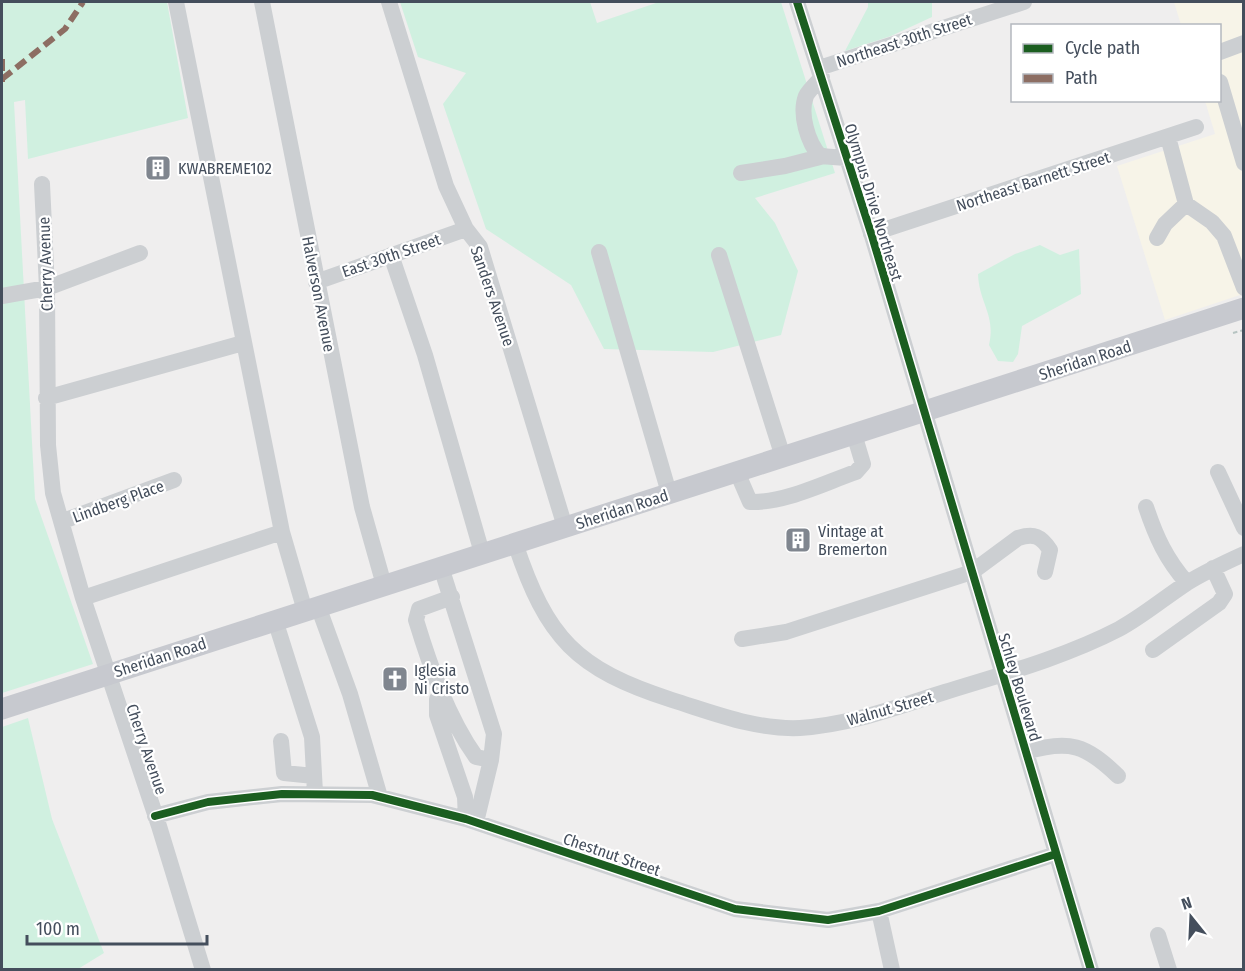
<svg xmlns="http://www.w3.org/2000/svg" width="1245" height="971" font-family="'Fira Sans Condensed',sans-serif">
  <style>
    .commercial { fill: #f7f4e8 }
    .green { fill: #d0f0e0 }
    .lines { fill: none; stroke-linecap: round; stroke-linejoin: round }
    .path { stroke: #b7c4c2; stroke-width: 2; stroke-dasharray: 4.5 3; stroke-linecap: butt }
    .minor { stroke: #cccfd2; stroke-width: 16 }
    .major { stroke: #c7c9cf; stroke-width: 21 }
    .quiet { stroke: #8d6e63; stroke-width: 6; stroke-dasharray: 12 6; stroke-linecap: butt }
    .cycleway-casing { stroke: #fff; stroke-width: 11 }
    .cycleway { stroke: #1b5e20; stroke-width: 8 }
    .labels { text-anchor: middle; stroke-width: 4.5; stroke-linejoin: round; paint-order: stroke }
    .street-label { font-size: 16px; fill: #444e5c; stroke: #fff }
    .poi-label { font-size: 16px; fill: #444e5c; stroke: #fff; text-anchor: start }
  </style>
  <rect width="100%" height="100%" fill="#efeeee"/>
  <path class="commercial" d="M1174,2h69v292l-78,26 -48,-154 98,-32 -10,-33 15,-1v-74l-39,-1z"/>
  <path class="green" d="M2,2h165l21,116 -160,41 -3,-59 -11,2 21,397 58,165 -91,29z
    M400,2h190l7,21 62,-21h122l54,171 -80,25 20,25 23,48 -17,64 -68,17 -109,-3 -33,-64 -85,-56 -43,-125 23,-31 -48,-16z
    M868,2h64v15l-41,19 -46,15 23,-44z
    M1040,245l20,10 19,-6 2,45 -59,32 -4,28 -5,8 -15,-1 -9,-16c7,-30 -10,-42 -11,-71l37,-20z
    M28,718l24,101 52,134 -26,16h-76v-242z"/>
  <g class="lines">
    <path class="path" d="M1233,333l11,-3"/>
    <path class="minor" d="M176,2l106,530 23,79
      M262,2l100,505 22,78
      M389,2l57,184 20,43 14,18 85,280
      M797,2l75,234 219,734
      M1220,52l24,-9
      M819,68l205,-66
      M822,77c-5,6 -13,13 -16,19 -7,18 2,47 14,60l26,2
      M1220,82l24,81
      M1168,137l18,67 26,18 12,14 20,52
      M741,173l44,-7 39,-10
      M42,184l5,104 1,157 5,48 30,105 76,228 44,144
      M871,234l325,-107
      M1157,238l8,-14 21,-20
      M599,252l70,241
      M391,255l34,100 57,198
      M719,255l64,202
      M316,282l150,-53
      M2,296l45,-8 93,-35
      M46,398l197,-55
      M737,472l13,30c35,1 74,-19 106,-30l7,-8 -9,-30
      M1218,472l26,56
      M1146,507c10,30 20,52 41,76
      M63,521l111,-41
      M515,543c32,96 61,126 157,157 42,13 84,30 128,28 50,-3 97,-21 145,-36 58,-18 120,-35 174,-63 24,-13 45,-31 68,-46 18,-11 37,-20 57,-29
      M441,567l53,167 -3,26 -15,62
      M452,597l-33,12 -3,11c14,46 32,98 60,137l15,3
      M83,598l199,-66
      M318,606l32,88 30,103
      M275,620l37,117 3,56
      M742,639l44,-7 186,-60 46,-34c16,-5 23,-2 32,12l-5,22
      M1153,650l66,-47 6,-9 -12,-26
      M443,692l-6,7v16l28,82 1,22
      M281,741l3,32 30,3
      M1026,752c43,-13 60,-7 92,24
      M155,816l53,-14 74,-8 90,1 94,24 269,90 93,11 51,-9 177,-57
      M879,911l13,59
      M1158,935l11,35"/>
    <path class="major" d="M2,709l1242,-401"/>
    <path class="quiet" d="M2,59v23
      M2,79l63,-50 18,-27"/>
    <defs>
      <path id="cycleway" d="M797,2l75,234 219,734
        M155,816l53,-14 74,-8 90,1 94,24 269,90 93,11 51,-9 177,-57"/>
    </defs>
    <use href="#cycleway" class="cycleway-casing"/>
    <use href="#cycleway" class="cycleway"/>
  </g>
  <defs>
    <symbol id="building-square" viewBox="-11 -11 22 22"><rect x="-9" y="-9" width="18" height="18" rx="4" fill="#80868f" stroke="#fff"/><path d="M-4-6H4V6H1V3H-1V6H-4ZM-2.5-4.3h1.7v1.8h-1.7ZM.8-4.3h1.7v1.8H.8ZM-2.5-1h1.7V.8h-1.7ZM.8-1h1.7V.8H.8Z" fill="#fff"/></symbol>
    <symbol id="church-square" viewBox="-11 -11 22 22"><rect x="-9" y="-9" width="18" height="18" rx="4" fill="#80868f" stroke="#fff"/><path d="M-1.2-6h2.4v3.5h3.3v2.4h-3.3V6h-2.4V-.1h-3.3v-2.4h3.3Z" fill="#fff"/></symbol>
  </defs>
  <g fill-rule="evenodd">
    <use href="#building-square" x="143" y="153" width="30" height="30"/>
    <use href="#building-square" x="783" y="525" width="30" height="30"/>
    <use href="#church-square" x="380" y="664" width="30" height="30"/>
  </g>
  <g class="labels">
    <g class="street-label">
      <text transform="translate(904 40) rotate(-18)" y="6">Northeast 30th Street</text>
      <text transform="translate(1033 181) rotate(-18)" y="6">Northeast Barnett Street</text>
      <text transform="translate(874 202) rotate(73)" y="6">Olympus Drive Northeast</text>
      <text transform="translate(391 255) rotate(-19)" y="6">East 30th Street</text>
      <text transform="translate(45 264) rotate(-92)" y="6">Cherry Avenue</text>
      <text transform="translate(319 294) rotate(79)" y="6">Halverson Avenue</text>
      <text transform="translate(493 296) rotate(71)" y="6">Sanders Avenue</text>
      <text transform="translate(1085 360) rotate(-18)" y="6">Sheridan Road</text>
      <text transform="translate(118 501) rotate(-20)" y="6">Lindberg Place</text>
      <text transform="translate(622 509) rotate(-18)" y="6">Sheridan Road</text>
      <text transform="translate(160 657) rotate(-18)" y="6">Sheridan Road</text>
      <text transform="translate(1020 687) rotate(73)" y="6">Schley Boulevard</text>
      <text transform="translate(890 708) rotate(-16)" y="6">Walnut Street</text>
      <text transform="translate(147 749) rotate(71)" y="6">Cherry Avenue</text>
      <text transform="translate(612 854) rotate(19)" y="6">Chestnut Street</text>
    </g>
    <g class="poi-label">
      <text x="178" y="174">KWABREME102</text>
      <text x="818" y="537">Vintage at<tspan x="818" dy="18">Bremerton</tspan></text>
      <text x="414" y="676">Iglesia<tspan x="414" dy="18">Ni Cristo</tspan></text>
    </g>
  </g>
  <rect width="1245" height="971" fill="none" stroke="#444e5c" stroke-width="6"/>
  <rect x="1011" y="24" width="210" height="78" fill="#ffffff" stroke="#b4b8be" stroke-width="1.5"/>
  <rect x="1023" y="44" width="30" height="9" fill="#1b5e20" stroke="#b4b8be" stroke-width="1.5"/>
  <text x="1065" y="54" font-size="18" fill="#444e5c">Cycle path</text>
  <rect x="1023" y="74" width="30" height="9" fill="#8d6e63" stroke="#b4b8be" stroke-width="1.5"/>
  <text x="1065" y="84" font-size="18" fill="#444e5c">Path</text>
  <g transform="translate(1191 917) rotate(342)" stroke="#ffffff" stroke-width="4.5" paint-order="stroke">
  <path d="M0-4.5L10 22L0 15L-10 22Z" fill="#444e5c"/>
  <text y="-9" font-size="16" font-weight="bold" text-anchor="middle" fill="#444e5c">N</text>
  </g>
  <path d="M27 935v9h180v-9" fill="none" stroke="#444e5c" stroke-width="3"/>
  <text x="36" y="935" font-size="18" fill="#444e5c" stroke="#ffffff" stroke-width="4.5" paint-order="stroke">100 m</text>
</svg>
